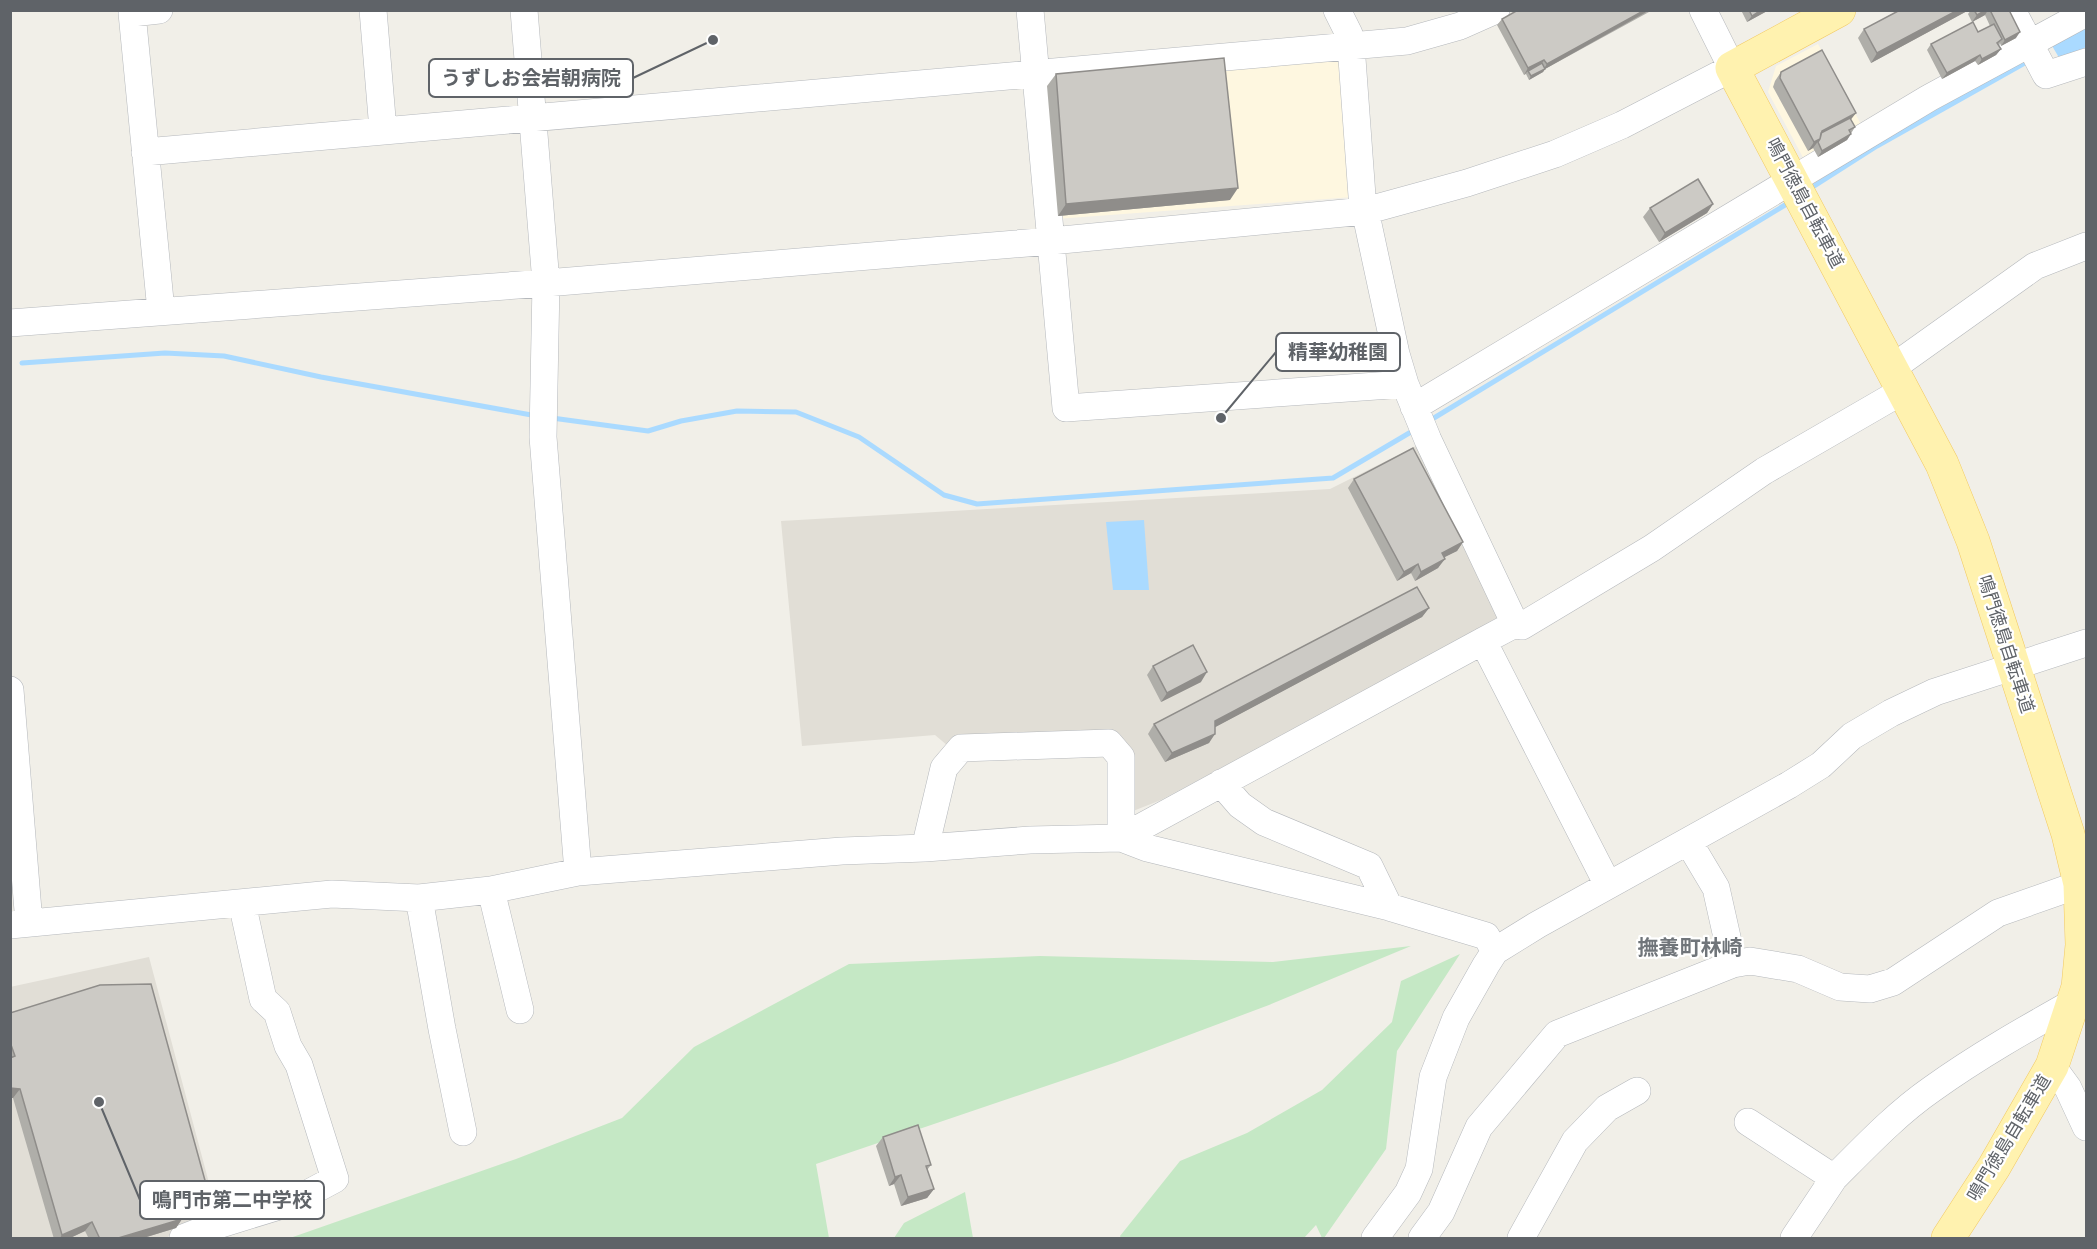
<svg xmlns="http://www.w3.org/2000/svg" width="2097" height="1249" font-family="'Sofia Sans Condensed','Noto Sans JP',sans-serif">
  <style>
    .commercial { fill: #fef7e0 }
    .education { fill: #e1ded6 }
    .green { fill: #c5e8c5 }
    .water { fill: #aadaff }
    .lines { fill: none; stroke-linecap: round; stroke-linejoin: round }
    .stream { stroke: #aadaff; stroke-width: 5 }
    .minor-casing { stroke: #b5b8bc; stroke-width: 28 }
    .major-casing { stroke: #f2c960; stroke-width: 34 }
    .minor { stroke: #fff; stroke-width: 27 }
    .major { stroke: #fff2af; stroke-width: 33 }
    .wall { fill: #afaea9 }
    .shaded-wall { fill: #8f8d8a }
    .building { fill: #cccac5; stroke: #8f8d8a; stroke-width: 1.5 }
    .labels { text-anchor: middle; stroke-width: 4.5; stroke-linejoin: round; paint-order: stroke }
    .street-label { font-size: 18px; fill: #5f6368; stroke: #fff }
    .quarter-label { font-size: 21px; font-weight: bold; fill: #70757a; stroke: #fff }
    .leader { fill: none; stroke: #5f6368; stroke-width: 2 }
    .callout-dot { fill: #5f6368; stroke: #fff; stroke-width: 2 }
    .callout { fill: #fff; stroke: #5f6368; stroke-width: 2 }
    .callout-label { font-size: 20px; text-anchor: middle; font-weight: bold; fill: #5f6368 }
  </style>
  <rect width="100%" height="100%" fill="#f1efe8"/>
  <path class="commercial" d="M1818,44l46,86 -57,35 -39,-73 8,-26z
    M1340,58l13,139 -297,22 -12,-136z"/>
  <path class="education" d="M1416,446l86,172 -341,182 -33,13 -3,-60 -177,-7 -13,-11 -133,11 -21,-225 549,-32z
    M149,957l69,260 -53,21h-154l-1,-251z"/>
  <path class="green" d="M1411,946l-142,59 -152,57 -301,102 13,74h-539l226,-79 106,-41 72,-71 155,-83 191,-8 233,6z
    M1460,954l-63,97 -11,98 -62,89h-2l-6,-13 -12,13h-183l-1,-2 60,-75 67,-28 75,-43 70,-68 9,-41z
    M965,1192l8,46h-79l10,-15z"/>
  <path class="water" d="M2086,19v28l-25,14 -13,-22z
    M1144,520l5,70h-36l-7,-68z"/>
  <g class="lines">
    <path class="stream" d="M1808,190l69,-44 153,-86
      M22,363l143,-10 59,3 97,21 216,39
      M552,418l96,13 33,-10 56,-10 59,1 63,25 85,58 33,9 356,-26 83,-49
      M1429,421l361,-219"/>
    <defs>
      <path id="minor" d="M159,10l-27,3 29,298
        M373,10l10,120
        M524,10l22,273 -3,154 35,435
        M1030,10l36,398 339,-24
        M1337,10l12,24 2,11 11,151 34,158 9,30 23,56 87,184
        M2012,10l34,65 40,-13
        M145,152c420,-40 841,-75 1262,-111l53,-15 36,-16
        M10,323l536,-40 505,-42 314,-30 102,-28 88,-29 67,-29 110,-57 -29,-58
        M1892,368l143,-102 51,-20
        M1414,407l515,-309 157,-85
        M1483,641l125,244
        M10,690l19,233
        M1221,783l19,22 24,17 105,44 20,41
        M1121,838l362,-197 32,-17 7,2 130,-78 112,-77 140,-81
        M1688,841l28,47 17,76
        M925,848l19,-80 17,-20 148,-5 12,14v81
        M491,890l29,120
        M419,898l23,131 21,103
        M10,925l322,-31 87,4 72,-8 87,-18 264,-21 83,-3 105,-8 91,-2 26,10 242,59 97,29 9,15
        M2052,1066l16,22 18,39
        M1748,1122l86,56 -40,60
        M1834,1178c31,-31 62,-64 98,-89 46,-33 94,-60 142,-87
        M183,1238l28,-11 81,-25 43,-23 -36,-114 -11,-19 -11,-34 -14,-13 -21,-96
        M1375,1238l33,-45 11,-24 14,-92 23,-59 30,-53 9,-14 42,-26 252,-140 32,-20 31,-29 39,-23 44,-21 151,-49
        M1422,1238l19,-26 38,-85 78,-93 176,-70 17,-3 48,8 42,18 30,2 23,-7 105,-69 88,-31
        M1521,1238l54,-97 32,-33 30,-17"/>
      <path id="major" d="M1839,10l-107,58 210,396 31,77 95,293 12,50 2,61 -4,42 -26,79 -58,101 -46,71"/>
    </defs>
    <use href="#minor" class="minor-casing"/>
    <use href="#major" class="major-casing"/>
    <use href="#minor" class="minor"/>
    <use href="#major" class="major"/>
  </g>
  <path class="wall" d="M1741,10h28l-22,12z
    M1900,10h69l-98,53 -13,-25 6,-9z
    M1971,10h38l7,28 -15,8 -1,-3 -1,2 2,4 -5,6 -18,10 -3,-4 -33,18 -15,-29 4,-6 47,-12 12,-6 -5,-11 -13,7 -4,-8z
    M1649,12l-104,57 -2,3 -14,8 -3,-6 -2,1 -27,-50 5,-6z
    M1781,72l70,48 4,7 -8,13 -29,17 -5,-9 -5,3 -35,-64 2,-6z
    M1056,74l174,126 -172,16 -11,-130z
    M1713,204l-6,9 -48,29 -16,-25 7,-9z
    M1354,479l109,63 -6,9 -13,6 -6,11 -23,13 -4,-8 -14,8 -49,-93z
    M1429,608l-7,9 -207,110 -6,16 -44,19 -17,-28 6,-10z
    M1153,666l48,16 -40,20 -14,-27z
    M10,1013l199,182 -6,9 -24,5 3,10 -6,9 -36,11h-51l-4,-8 -17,8h-14l-41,-141h-3z
    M883,1137l48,28 -4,5 7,19 -7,9 -26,8 -7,-22 -5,2 -13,-40z"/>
  <path class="shaded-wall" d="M1645,10h5l-105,59 -2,3 -14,8 2,-4 12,-6 4,-6z
    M1761,10h8l-22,12 5,-6z
    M1958,10h11l-98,53 6,-10z
    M1986,10h2l-3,5 -13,7 5,-7z
    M2020,32l-4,6 -15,8 4,-6z
    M2001,49l-5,6 -18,10 4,-6z
    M1980,55l-5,6 -33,18 5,-6z
    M1544,60l-4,6 -12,5 -4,4 4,-7z
    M1856,113l-7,9 -30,17 3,-8z
    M1851,134l-4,6 -29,17 4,-6z
    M1820,139l-7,9 -5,3 6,-9z
    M1238,188l-8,12 -172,16 8,-12z
    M1713,204l-6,9 -48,29 6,-9z
    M1463,542l-6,9 -22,11 7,-9z
    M1445,559l-7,9 -23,13 6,-9z
    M1418,564l-7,9 -14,8 7,-9z
    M1429,608l-7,9 -214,114 7,-10z
    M1207,672l-6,10 -40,20 6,-9z
    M1215,734l-6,9 -44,19 7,-9z
    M10,1088l10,1 -7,9h-3z
    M901,1175l-7,9 -5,2 6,-9z
    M934,1189l-7,9 -26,8 7,-9z
    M209,1195l-6,9 -32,7 6,-9z
    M182,1219l-6,9 -36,11h-25z
    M92,1222l-7,9 -17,8h-9l3,-4z"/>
  <path class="building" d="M1518,10h127l-98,54 -3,-4 -16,8 -26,-49z
    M1749,10h12l-9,6z
    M1900,10h58l-81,43 -13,-24z
    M1974,10h12l-9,5z
    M1990,10h19l11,22 -15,8z
    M1973,22l5,10 16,-8 8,15 -5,4 4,6 -19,10 -2,-4 -33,18 -16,-29z
    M1822,50l34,63 -34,18 -2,8 -6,3 -34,-64 1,-6z
    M1224,58l14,130 -172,16 -10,-130z
    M1542,63l3,6 -14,7 -3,-5z
    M1850,118l5,9 -6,3 2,4 -29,17 -4,-9 2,-3 1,-6z
    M1698,179l15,25 -48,29 -15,-25z
    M1413,448l50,94 -21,11 3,6 -24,13 -3,-8 -14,8 -50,-93z
    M1417,587l12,21 -214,113v13l-43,19 -18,-29z
    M1193,645l14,27 -40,21 -14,-27z
    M151,984l58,211 -32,7 5,17 -67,20h-15l-8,-17 -30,13 -42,-146 -10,-1v-30l5,-2 -5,-14v-29l90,-28z
    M918,1125l13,40 -5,1 8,23 -26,8 -7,-22 -6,2 -12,-40z"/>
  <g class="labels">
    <g class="street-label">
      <text transform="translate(1805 203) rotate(62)" y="6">鳴門徳島自転車道</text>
      <text transform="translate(2006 644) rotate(72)" y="6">鳴門徳島自転車道</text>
      <text transform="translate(2009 1138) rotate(-59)" y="6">鳴門徳島自転車道</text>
    </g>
    <g class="quarter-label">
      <text x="1690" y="955">撫養町林崎</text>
    </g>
  </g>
  <path class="leader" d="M713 40L633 78M1221 418L1276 352M99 1102L140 1200"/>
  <g class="callout-dot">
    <circle cx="713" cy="40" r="6"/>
    <circle cx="1221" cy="418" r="6"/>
    <circle cx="99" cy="1102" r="6"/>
  </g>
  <g class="callout">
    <rect x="429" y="59" width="204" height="38" rx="6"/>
    <rect x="1276" y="333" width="124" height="38" rx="6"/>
    <rect x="140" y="1181" width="184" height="38" rx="6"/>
  </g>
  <g class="callout-label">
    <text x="531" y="85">うずしお会岩朝病院</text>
    <text x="1338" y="359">精華幼稚園</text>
    <text x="232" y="1207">鳴門市第二中学校</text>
  </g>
  <rect width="2097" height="1249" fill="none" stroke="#5f6368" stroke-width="24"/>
</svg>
